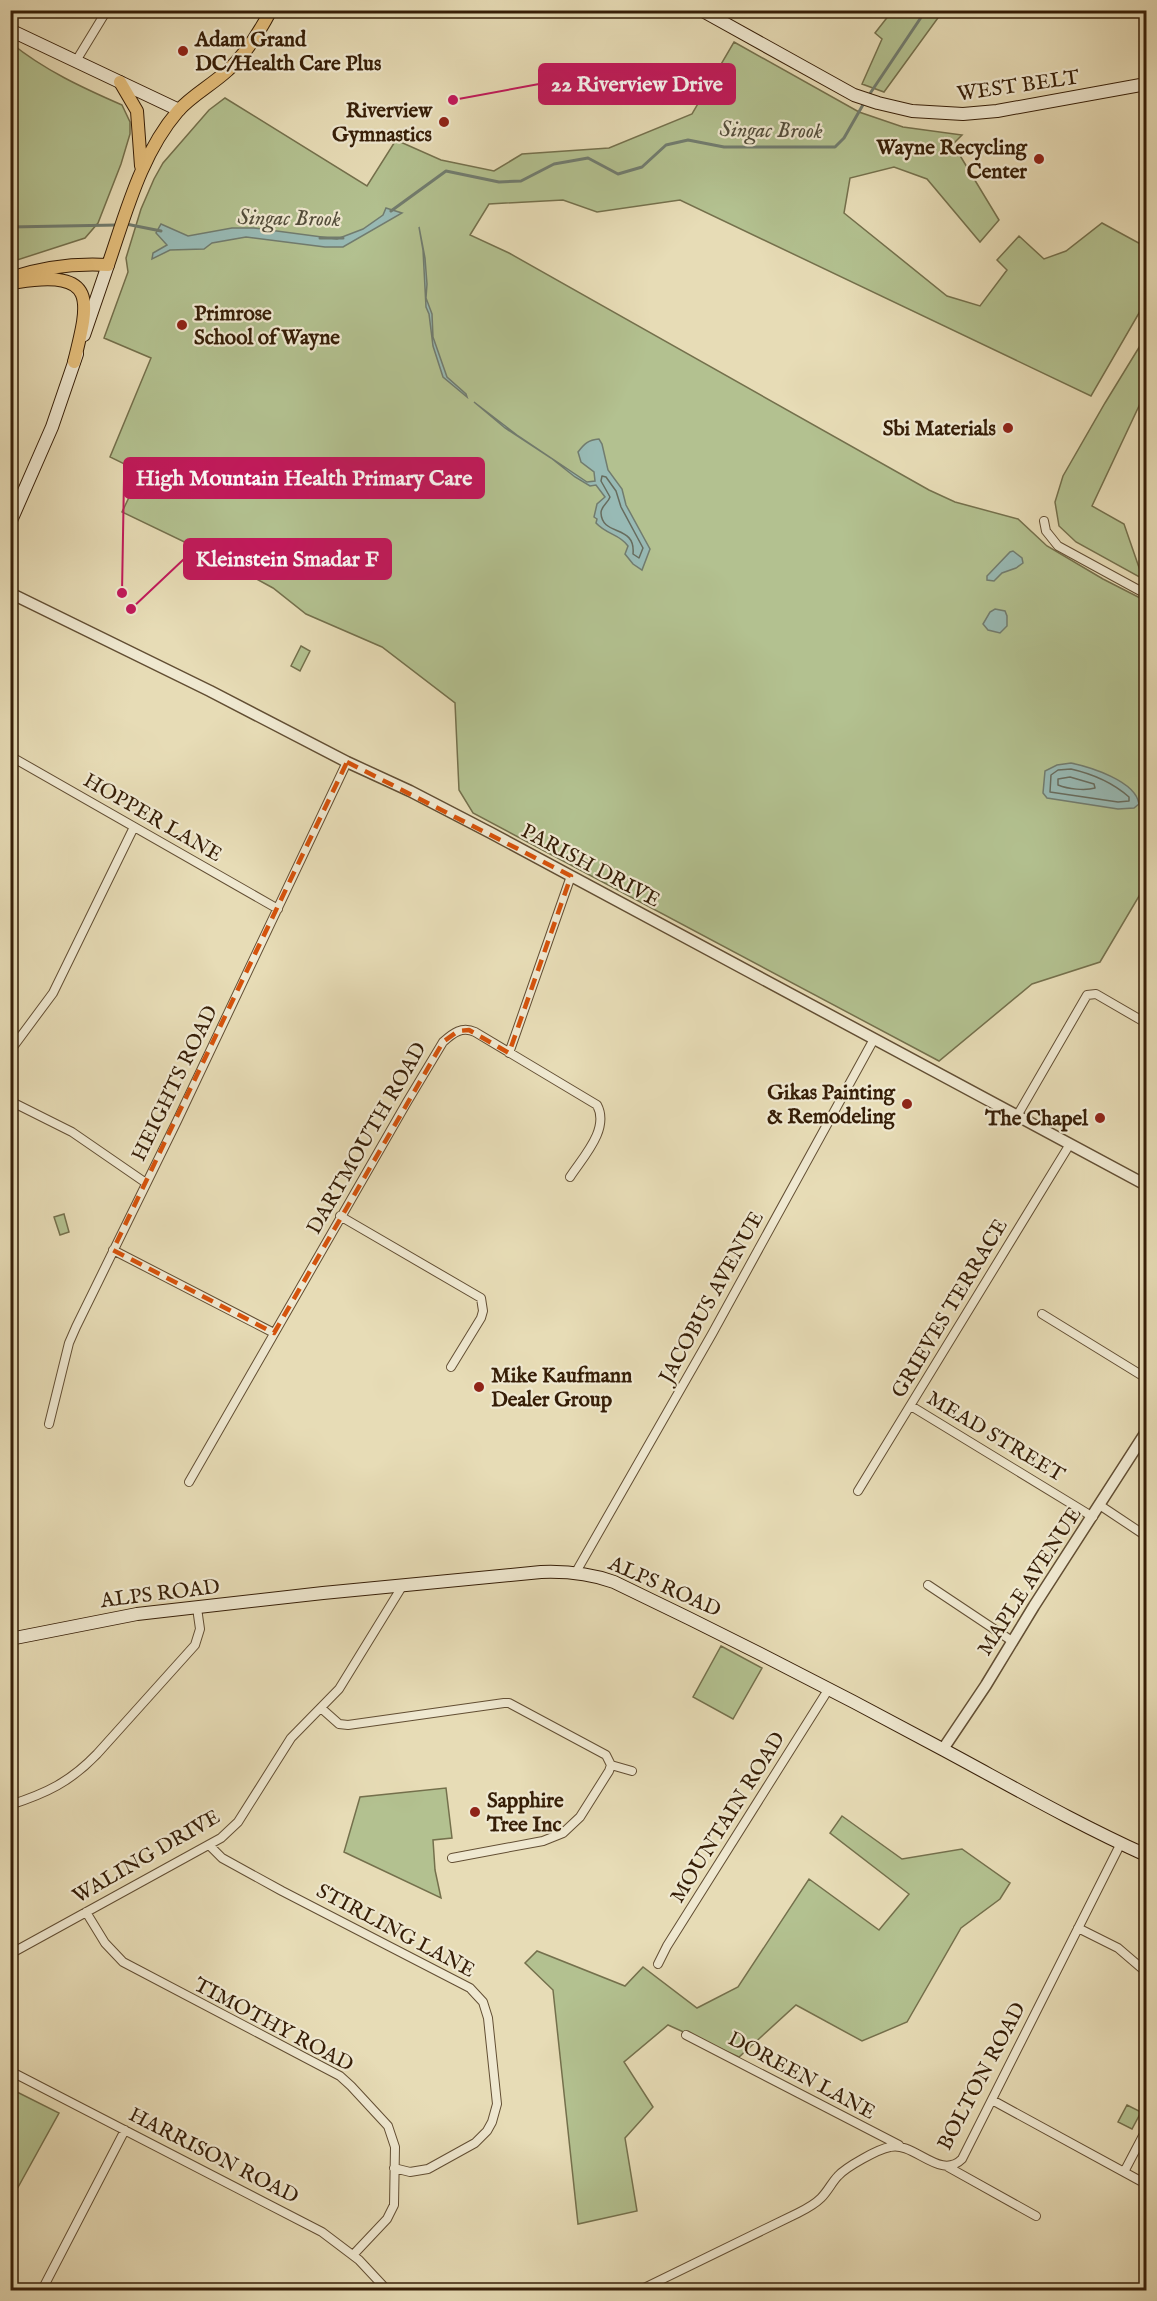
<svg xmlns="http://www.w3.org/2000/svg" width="1157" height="2301" font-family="'IM FELL English',serif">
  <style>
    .green { fill: #b3c190; stroke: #74704c; stroke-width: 1.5 }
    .water { fill: #98bab5; stroke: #717c6f; stroke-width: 1.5 }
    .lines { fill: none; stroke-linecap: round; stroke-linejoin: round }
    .shore { stroke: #676c5e; stroke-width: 1.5 }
    .stream { stroke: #717c6f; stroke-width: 3 }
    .minor-casing { stroke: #624e33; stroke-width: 10 }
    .tertiary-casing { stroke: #624e33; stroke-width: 13 }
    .secondary-casing { stroke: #361e07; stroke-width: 14 }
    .primary-casing { stroke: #361e07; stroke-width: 14 }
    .minor { stroke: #efe8d0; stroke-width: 8 }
    .tertiary { stroke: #efe8d0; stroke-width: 10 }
    .secondary { stroke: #efe8d0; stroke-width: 12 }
    .primary { stroke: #e4be7b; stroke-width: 12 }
    .marked { fill: none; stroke: #d6530c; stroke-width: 4.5; stroke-dasharray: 12 8; stroke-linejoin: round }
    .poi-dot { fill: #8f2418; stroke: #efe8d0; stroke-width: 2 }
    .labels { text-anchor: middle; stroke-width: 4.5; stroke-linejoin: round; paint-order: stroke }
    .poi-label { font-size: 21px; font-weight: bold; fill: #361e07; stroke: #efe8d0; text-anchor: end }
    .street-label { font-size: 21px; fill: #361e07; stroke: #efe8d0 }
    .water-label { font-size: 22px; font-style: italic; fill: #534d3b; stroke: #efe8d0 }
    .leader { fill: none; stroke: #c2185b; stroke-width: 2 }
    .callout-dot { fill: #c2185b; stroke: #efe8d0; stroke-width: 2 }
    .callout { fill: #c2185b; stroke: #c2185b; stroke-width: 2 }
    .callout-label { font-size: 22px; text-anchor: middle; font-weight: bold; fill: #fff }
  </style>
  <rect width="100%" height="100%" fill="#e7dcb6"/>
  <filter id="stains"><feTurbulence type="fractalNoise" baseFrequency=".00333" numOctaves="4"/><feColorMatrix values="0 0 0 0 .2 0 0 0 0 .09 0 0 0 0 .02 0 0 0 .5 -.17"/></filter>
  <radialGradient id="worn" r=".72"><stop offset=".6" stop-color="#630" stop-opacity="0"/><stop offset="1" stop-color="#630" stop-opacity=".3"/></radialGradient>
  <path class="green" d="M893,10l50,1 -59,81 -22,-8 20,-45 -7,-6z
    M734,42l125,70 44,15 59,8 -9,9 46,76 -19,22 -53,-63 -33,-12 -44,11 -6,35 103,83 33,10 27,-36 -10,-10 22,-24 25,23 22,-8 36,-28 44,24v54l-55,95 -411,-196 -83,12 -34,-12 -74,4 -19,31 39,18 420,237 26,12 63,17 29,27 56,33 43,22v290h-4l-42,71 -68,22 -93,77 -466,-248 -14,-23 -4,-87 -73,-56 -76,-33 -33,-26 -49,-27 -102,-49 19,-40 -31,-15 41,-99 -47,-20 24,-66 -2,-14 15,-49 13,-30 9,-16 46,-53 16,-12 142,88 29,-46 45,20 53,11 28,-17 87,-6 83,-34z
    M11,43c33,27 72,45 111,62l8,17v12l-9,30 -23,59 -13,15 -74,24z
    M1146,336v55l-54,115 32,18 19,55 -67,-37 -17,-16 -4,-24 8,-26 42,-73z
    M301,646l9,5 -10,20 -9,-5z
    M64,1214l5,18 -9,3 -6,-18z
    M721,1646l41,22 -29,51 -40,-22z
    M446,1788l6,50 -19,2 2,30 6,28 -97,-46 16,-55z
    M842,1816l60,43 60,-10 48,34 -10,16 -39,29 -54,94 -45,19 -66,-36 -57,52 -71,-32 -44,37 29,45 -28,31 12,73 -59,13 -25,-234 -28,-27 12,-12 88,35 18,-19 54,41 41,-21 71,-108 70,51 30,-36 -79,-61z
    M11,2089l48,24 -48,87z
    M1127,2105l14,7 -9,17 -14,-7z"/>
  <path class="water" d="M386,208l16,5 -59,34h-18l-79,-10 -34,6 -8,6 -34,1 -18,9 1,-6 14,-8 -11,-12 5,-9 27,12 44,-8h22l83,11 26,-10 20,-14z
    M419,227l6,31 2,26 -1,14 6,16 1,23 14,40 19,17 1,3 -24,-20 -10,-31 -4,-32 -3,-7 -3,-57z
    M474,402l43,33 70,47 8,-1 -1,-9 -13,-10 -3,-10c6,-8 10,-12 21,-13l3,5 6,26 14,19 4,16 24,44 -8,21 -9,-6 -8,-10 3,-8c-8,-12 -21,-11 -32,-23l1,-4 -3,-2 3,-13 8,-7 -9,-12 -6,1 -15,-9 -24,-19 -46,-30z
    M1013,551l9,7 1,5 -7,5 -14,5 -8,8 -7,-1v-4l23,-24z
    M995,609l10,2 2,5v10l-7,7 -12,-3 -5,-6 7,-12z
    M1071,763c19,4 65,18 68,41l-5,4 -16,1 -71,-11 -4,-5 2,-22 12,-6z"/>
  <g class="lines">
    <path class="shore" d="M602,476l4,1 10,14 5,16 22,41 -4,10 -6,-4c3,-30 -31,-17 -32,-41 0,-7 7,-10 9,-16l-9,-16z
      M1071,769c22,5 41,13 58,28v4l-11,1 -68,-10 1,-17 7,-5z
      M1070,777l24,7 1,4c-10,3 -27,1 -37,-3v-6z"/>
    <path class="stream" d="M869,95l57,-85
      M391,211l55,-40 53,11 22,-1 33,-17 34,-6 30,16 24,-7 24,-22 22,-5 36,7h111l9,-9 20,-35
      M126,224l35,7
      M10,227l107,-2
      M320,238h23"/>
    <defs>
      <path id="minor" d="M76,61l31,-51
        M1044,521l2,10 12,15 88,48
        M10,756l268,153
        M10,1051l43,-58 81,-166
        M509,1053l62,-177
        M10,1101l62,31 74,51
        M1017,1116l70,-121 9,-1 50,29
        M340,1216l141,82 2,13 -2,7 -30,49
        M113,1250l161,83
        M1042,1314l104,64
        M911,1406l182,111
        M49,1424l20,-81 7,-16 101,-206 170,-359
        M189,1482l218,-380 36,-60c10,-9 19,-16 32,-10l122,73c13,24 -14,52 -27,72
        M858,1491c71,-115 141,-231 212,-347
        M1101,1506l45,30
        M576,1572l136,-238 162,-295
        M928,1585l84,56
        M321,1708l18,16 9,1 156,-22h5l97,52 5,10 21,6
        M10,1805c37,-12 60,-23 87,-51l98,-109 5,-16 -3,-21
        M209,1845l13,13 60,33 188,97 13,14 5,16 9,86 -5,18 -5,9 -12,12 -47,26 -18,3 -16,-4
        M452,1858l91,-17 20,-8 17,-16 29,-46 2,-6
        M86,1912l19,31 18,19 217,114 11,10 37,40 7,21 -1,58 -7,14 -34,36
        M1078,1928l40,20 28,24
        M10,1954l211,-116 17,-16 53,-84 48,-49 64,-104
        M658,1964l9,-18 161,-256
        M686,2035l213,110
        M10,2071l312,161 37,28 28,30
        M992,2100l154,84
        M948,2167l88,49
        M1124,2172l22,-42
        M42,2290l83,-160
        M640,2290l158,-77c8,-4 17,-9 23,-15 7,-7 11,-16 17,-22 8,-9 40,-27 52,-29 24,-6 50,34 72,12l159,-316"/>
      <path id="tertiary" d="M10,593l200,98 137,71 63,29 81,42 655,352
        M943,1749l43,-64 48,-79 112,-174"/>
      <path id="secondary" d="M701,10l153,85 24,8 34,8 51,3 34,-3 149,-27
        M10,30l169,80
        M84,335l24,-70
        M10,523l42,-96 25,-73
        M10,1639l127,-25 186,-21 218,-21c26,-1 48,1 73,10 111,53 221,109 330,168 67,36 133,74 202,105"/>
      <path id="primary" d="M120,82l17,29 4,55
        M10,278c33,-11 63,-15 98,-13 18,-52 33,-111 70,-154 14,-16 34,-26 50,-41 18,-16 32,-39 43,-60
        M18,282c79,-12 72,17 56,80"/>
    </defs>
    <use href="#minor" class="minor-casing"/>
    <use href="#tertiary" class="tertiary-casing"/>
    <use href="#secondary" class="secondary-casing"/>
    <use href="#primary" class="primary-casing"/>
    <use href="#minor" class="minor"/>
    <use href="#tertiary" class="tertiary"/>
    <use href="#secondary" class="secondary"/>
    <use href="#primary" class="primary"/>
  </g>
  <path class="marked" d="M347,762l224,114 -62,177 -40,-23 -11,1 -15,11 -169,291 -161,-83z"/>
  <g class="poi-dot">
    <circle cx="183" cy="51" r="6"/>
    <circle cx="444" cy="122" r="6"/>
    <circle cx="1039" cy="159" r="6"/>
    <circle cx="182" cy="325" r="6"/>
    <circle cx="1008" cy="428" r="6"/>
    <circle cx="907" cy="1104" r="6"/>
    <circle cx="1100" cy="1118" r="6"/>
    <circle cx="479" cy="1387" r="6"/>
    <circle cx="475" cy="1812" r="6"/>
  </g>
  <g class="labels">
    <g class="poi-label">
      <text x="195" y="46" text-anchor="start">Adam Grand<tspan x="195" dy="24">DC/Health Care Plus</tspan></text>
      <text x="432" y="117">Riverview<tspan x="432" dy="24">Gymnastics</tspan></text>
      <text x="1027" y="154">Wayne Recycling<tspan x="1027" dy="24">Center</tspan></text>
      <text x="194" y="320" text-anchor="start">Primrose<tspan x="194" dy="24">School of Wayne</tspan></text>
      <text x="996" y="435">Sbi Materials</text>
      <text x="895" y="1099">Gikas Painting<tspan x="895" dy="24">&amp; Remodeling</tspan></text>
      <text x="1088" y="1125">The Chapel</text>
      <text x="491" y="1382" text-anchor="start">Mike Kaufmann<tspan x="491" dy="24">Dealer Group</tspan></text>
      <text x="487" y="1807" text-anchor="start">Sapphire<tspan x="487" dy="24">Tree Inc</tspan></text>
    </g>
    <g class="street-label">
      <text transform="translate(1018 85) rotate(-8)" y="7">WEST BELT</text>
      <text transform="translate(153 817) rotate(30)" y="7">HOPPER LANE</text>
      <text transform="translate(591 865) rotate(28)" y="7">PARISH DRIVE</text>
      <text transform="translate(174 1083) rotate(-64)" y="7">HEIGHTS ROAD</text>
      <text transform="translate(366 1138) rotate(-60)" y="7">DARTMOUTH ROAD</text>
      <text transform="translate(711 1297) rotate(-61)" y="7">JACOBUS AVENUE</text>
      <text transform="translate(949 1308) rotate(-59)" y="7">GRIEVES TERRACE</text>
      <text transform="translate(996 1436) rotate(31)" y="7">MEAD STREET</text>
      <text transform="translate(1029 1581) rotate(-57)" y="7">MAPLE AVENUE</text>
      <text transform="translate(665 1586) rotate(24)" y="7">ALPS ROAD</text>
      <text transform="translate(160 1593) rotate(-7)" y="7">ALPS ROAD</text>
      <text transform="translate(727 1817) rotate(-58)" y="7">MOUNTAIN ROAD</text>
      <text transform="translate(146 1856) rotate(-30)" y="7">WALING DRIVE</text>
      <text transform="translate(396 1930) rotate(28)" y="7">STIRLING LANE</text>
      <text transform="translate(274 2024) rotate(28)" y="7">TIMOTHY ROAD</text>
      <text transform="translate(802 2075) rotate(28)" y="7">DOREEN LANE</text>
      <text transform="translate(981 2076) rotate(-62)" y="7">BOLTON ROAD</text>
      <text transform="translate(214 2155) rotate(27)" y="7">HARRISON ROAD</text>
    </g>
    <g class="water-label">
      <text transform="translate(771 129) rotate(1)" y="8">Singac Brook</text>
      <text transform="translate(289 217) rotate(1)" y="8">Singac Brook</text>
    </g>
  </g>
  <path class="leader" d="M453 100L539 84M122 593L124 478M131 609L184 559"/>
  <g class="callout-dot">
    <circle cx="453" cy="100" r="6"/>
    <circle cx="122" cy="593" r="6"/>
    <circle cx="131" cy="609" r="6"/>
  </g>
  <g class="callout">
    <rect x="539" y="64" width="196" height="40" rx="6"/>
    <rect x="124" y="458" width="360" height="40" rx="6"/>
    <rect x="184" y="539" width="207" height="40" rx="6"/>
  </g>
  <g class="callout-label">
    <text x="637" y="91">22 Riverview Drive</text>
    <text x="304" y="485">High Mountain Health Primary Care</text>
    <text x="287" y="566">Kleinstein Smadar F</text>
  </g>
  <rect width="1157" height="2301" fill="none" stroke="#e7dcb6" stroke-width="36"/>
  <rect x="12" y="12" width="1133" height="2277" fill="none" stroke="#361e07" stroke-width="3"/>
  <rect x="18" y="18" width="1121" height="2265" fill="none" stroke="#361e07" stroke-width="1.5"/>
  <rect width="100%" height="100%" filter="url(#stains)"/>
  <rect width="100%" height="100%" fill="url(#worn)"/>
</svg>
